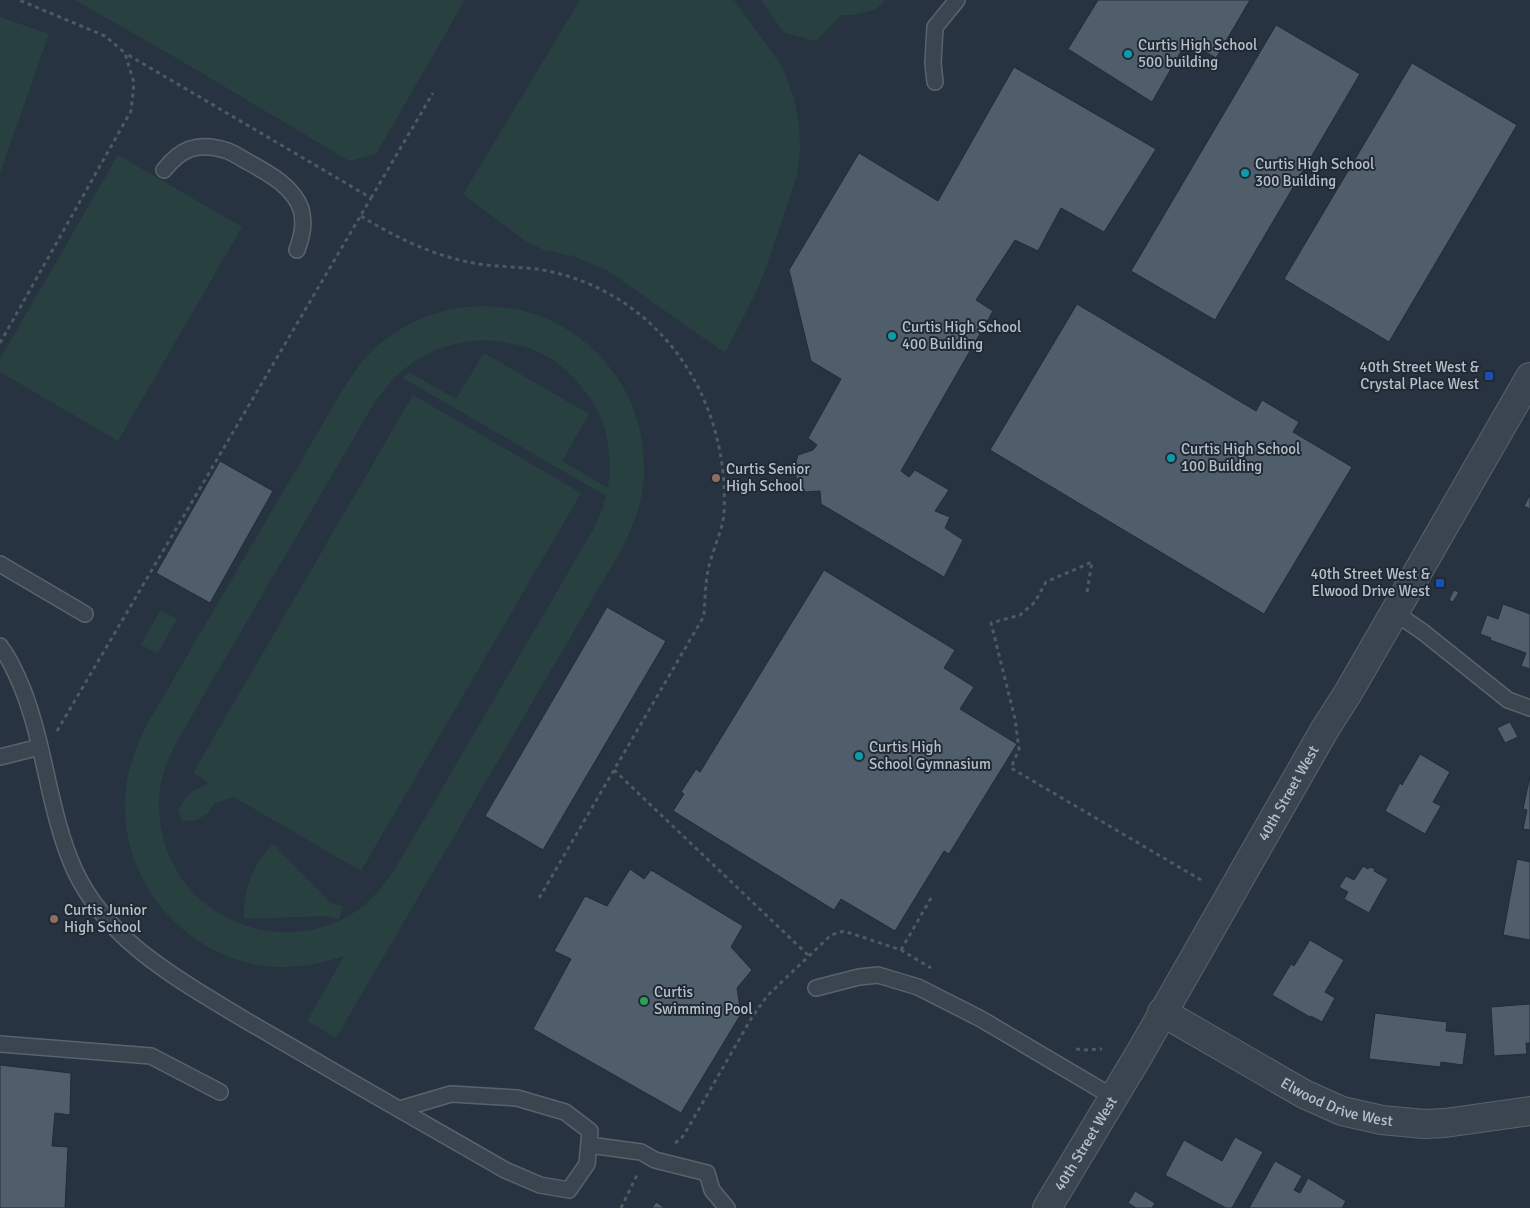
<svg xmlns="http://www.w3.org/2000/svg" width="1530" height="1208" font-family="Signika,sans-serif">
  <style>
    .green { fill: #294041; fill-rule: evenodd }
    .building { fill: #505e6b; stroke: #222c37 }
    .lines { fill: none; stroke-linecap: round; stroke-linejoin: round }
    .service-casing { stroke: #59636d; stroke-width: 18 }
    .tertiary-casing { stroke: #59636d; stroke-width: 30 }
    .path { stroke: #475d5e; stroke-width: 3; stroke-dasharray: 4 4; stroke-linecap: butt }
    .service { stroke: #3b4550; stroke-width: 15 }
    .tertiary { stroke: #3b4550; stroke-width: 28 }
    .culture-dot { fill: #0f9aa8; stroke: #202a35; stroke-width: 2 }
    .transit-dot { fill: #1a4fb4; stroke: #202a35; stroke-width: 2 }
    .education-dot { fill: #8d6e63; stroke: #202a35; stroke-width: 2 }
    .leisure-dot { fill: #2e9e5b; stroke: #202a35; stroke-width: 2 }
    .labels { text-anchor: middle; stroke-width: 4; stroke-linejoin: round; paint-order: stroke }
    .poi-label { font-size: 15px; fill: #b7c0ca; stroke: #202a35; text-anchor: start }
    .street-label { font-size: 15px; fill: #b7c0ca; stroke: #202a35 }
  </style>
  <rect width="100%" height="100%" fill="#273340"/>
  <path class="green" d="M75,0h390l-89,154 -27,7 -169,-101z
    M580,0h154l49,68 11,30 5,26 1,25 -3,25 -11,35 -26,75 -35,69 -118,-83 -34,-14 -29,-6 -17,-8 -64,-48z
    M761,0h124l-10,10 -22,5h-12l-25,26 -32,-8z
    M0,17l49,17 -49,139z
    M118,155l124,72 -124,214 -118,-69v-13z
    M484,306c19,1 38,3 56,10 73,29 114,100 102,177 -3,19 -11,37 -19,54l-287,491 -29,-17 37,-65c-22,7 -44,12 -67,11 -87,-4 -156,-82 -152,-168 1,-26 10,-50 21,-73l199,-340c5,-7 10,-15 15,-22 24,-29 60,-50 97,-56 9,-1 18,-2 27,-2zM484,340c14,1 28,3 42,7 34,11 64,42 77,76 7,21 8,44 5,65l-46,-27 27,-47 -105,-61 -28,46 -47,-27 -6,6 203,118 -4,14 -9,20 -198,339c-15,22 -33,43 -59,53 -65,28 -145,-4 -169,-72 -8,-22 -11,-48 -5,-71 3,-13 8,-24 14,-36l198,-340c30,-42 58,-59 110,-63z
    M413,395l168,98 -220,378 -127,-74 -19,6 -7,10 -11,7 -15,1 -4,-11c6,-12 14,-21 27,-24l3,-4 -15,-9z
    M160,610l17,9 -19,34 -17,-8z
    M273,844l58,59 12,3 -4,13 -14,-3 -81,3c-1,-27 8,-56 29,-75z"/>
  <path class="building" d="M1098,0h152l-34,58 -29,-17 -35,61 -84,-53z
    M1276,25l84,49 -145,246 -84,-49z
    M1412,63l105,62 -128,217 -105,-63z
    M1014,67l142,82 -52,83 -43,-24 -23,43 -23,-11 -39,60 17,11 -92,160 8,6 6,-7 34,20 -14,21 15,6 -5,11 18,12 -19,37 -123,-73 -1,-13 -15,1 -12,-20 5,-17 15,-5 4,-5 -9,-7 33,-59 -30,-18 -22,-91 70,-117 79,48z
    M1077,304l179,107 6,-11 37,22 -6,10 59,35 -88,147 -274,-164z
    M220,461l53,30 -63,112 -54,-30z
    M1530,495v14l-6,-3z
    M824,570l131,80 -11,18 30,19 -14,22 57,35 -68,110 -5,-3 -49,80 -54,-32 -7,11 -161,-99 11,-17 -3,-2 15,-23 4,3z
    M1454,590l5,2 -6,10 -4,-2z
    M1503,604l27,10v55l-9,-3 5,-13 -36,-13 1,-2 -11,-4 7,-19 11,4z
    M607,607l59,34 -123,209 -58,-34z
    M1510,722l8,15 -13,6 -8,-15z
    M1420,754l30,18 -17,30 8,4 -16,28 -40,-23 15,-28 2,2z
    M1530,776v54l-7,-1 4,-19 -4,-1z
    M1517,859l13,3v78l-27,-5z
    M1363,866l5,3 2,-2 5,2 -1,2 14,8 -19,34 -25,-14 4,-7 -9,-5 7,-11 8,4z
    M630,869l14,10 7,-9 92,56 -12,21 21,23 -15,18 4,26 -60,99 -148,-84 38,-70 -17,-8 31,-55 22,10z
    M1310,940l34,20 -19,32 10,6 -13,24 -11,-6 -1,1 -38,-22 19,-31 3,2z
    M1530,1004v39h-4l1,11 -33,2 -3,-49z
    M1375,1013l72,9 -1,9 21,2 -4,32 -22,-3 -1,5 -71,-8z
    M0,1065l71,8 -1,42 -15,-2 -3,33 16,1 -3,61h-65z
    M1235,1137l28,15 -31,56h-6l-61,-33 19,-35 38,21z
    M1275,1161l27,15 -8,14 6,3 8,-15 38,23 -4,7h-93z
    M1135,1191l20,12 -3,5h-16l-8,-5z
    M656,1202l9,6h-13z"/>
  <g class="lines">
    <defs>
      <path id="service" d="M935,82l-2,-19 2,-36 22,-27
        M164,170c7,-9 15,-17 26,-21 12,-4 26,-2 38,2 7,3 13,7 20,11 20,11 45,24 53,47 4,15 1,27 -4,41
        M0,564l85,50
        M1394,612l29,20 85,68 22,8
        M0,646c10,13 17,29 23,44 23,59 26,124 52,181 30,63 86,98 142,132 32,20 65,38 97,57 63,37 127,73 191,110l35,15 29,5 18,-26 3,-33 -25,-19 -48,-14 -66,-4 -51,15
        M0,757l40,-10
        M816,988l43,-11 19,-2 40,12 63,32 132,78
        M0,1044l151,12 69,36
        M589,1145l52,7 14,8 52,13 5,17 15,18"/>
      <g id="tertiary">
        <path id="s1" d="M1162,1012l142,82 38,17 40,9 42,4 21,-1 85,-12"/>
        <path id="s2" d="M1047,1208l93,-155 185,-324 23,-36 182,-316"/>
      </g>
    </defs>
    <use href="#service" class="service-casing"/>
    <use href="#tertiary" class="tertiary-casing"/>
    <path class="path" d="M371,198l62,-105
      M361,216c39,24 79,43 125,49 19,2 38,2 57,5 116,22 187,127 181,243 -1,17 -13,40 -16,58 -3,14 -3,30 -4,45l-166,284
      M0,343l131,-232 3,-28 -9,-30 -20,-17 -86,-36
      M1087,592l5,-30 -46,20 -11,20 -15,13 -29,8 24,96 4,30 -8,19 190,112
      M57,731l314,-533 -246,-145
      M614,770l195,186
      M901,950l30,-52
      M1076,1049l8,1 18,-1
      M675,1143l6,-4 7,-11 63,-109 16,-23 64,-61 13,-4 57,19 30,18
      M621,1208l16,-33"/>
    <use href="#service" class="service"/>
    <use href="#tertiary" class="tertiary"/>
  </g>
  <g class="culture-dot">
    <circle cx="1128" cy="54" r="5"/>
    <circle cx="1245" cy="173" r="5"/>
    <circle cx="892" cy="336" r="5"/>
    <circle cx="1171" cy="458" r="5"/>
    <circle cx="859" cy="756" r="5"/>
  </g>
  <g class="transit-dot">
    <rect x="1484" y="371" width="10" height="10" rx="2.5"/>
    <rect x="1435" y="578" width="10" height="10" rx="2.5"/>
  </g>
  <g class="education-dot">
    <circle cx="716" cy="478" r="5"/>
    <circle cx="54" cy="919" r="5"/>
  </g>
  <circle class="leisure-dot" cx="644" cy="1001" r="5"/>
  <g class="labels">
    <g class="poi-label">
      <text x="1138" y="50">Curtis High School<tspan x="1138" dy="17">500 building</tspan></text>
      <text x="1255" y="169">Curtis High School<tspan x="1255" dy="17">300 Building</tspan></text>
      <text x="902" y="332">Curtis High School<tspan x="902" dy="17">400 Building</tspan></text>
      <text x="1479" y="372" text-anchor="end">40th Street West &amp;<tspan x="1479" dy="17">Crystal Place West</tspan></text>
      <text x="1181" y="454">Curtis High School<tspan x="1181" dy="17">100 Building</tspan></text>
      <text x="726" y="474">Curtis Senior<tspan x="726" dy="17">High School</tspan></text>
      <text x="1430" y="579" text-anchor="end">40th Street West &amp;<tspan x="1430" dy="17">Elwood Drive West</tspan></text>
      <text x="869" y="752">Curtis High<tspan x="869" dy="17">School Gymnasium</tspan></text>
      <text x="64" y="915">Curtis Junior<tspan x="64" dy="17">High School</tspan></text>
      <text x="654" y="997">Curtis<tspan x="654" dy="17">Swimming Pool</tspan></text>
    </g>
    <g class="street-label">
      <text dy="5" stroke="none"><textPath href="#s2" startOffset="480">40th Street West</textPath></text>
      <text dy="5" stroke="none"><textPath href="#s1" startOffset="198">Elwood Drive West</textPath></text>
      <text dy="5" stroke="none"><textPath href="#s2" startOffset="75">40th Street West</textPath></text>
    </g>
  </g>
</svg>
